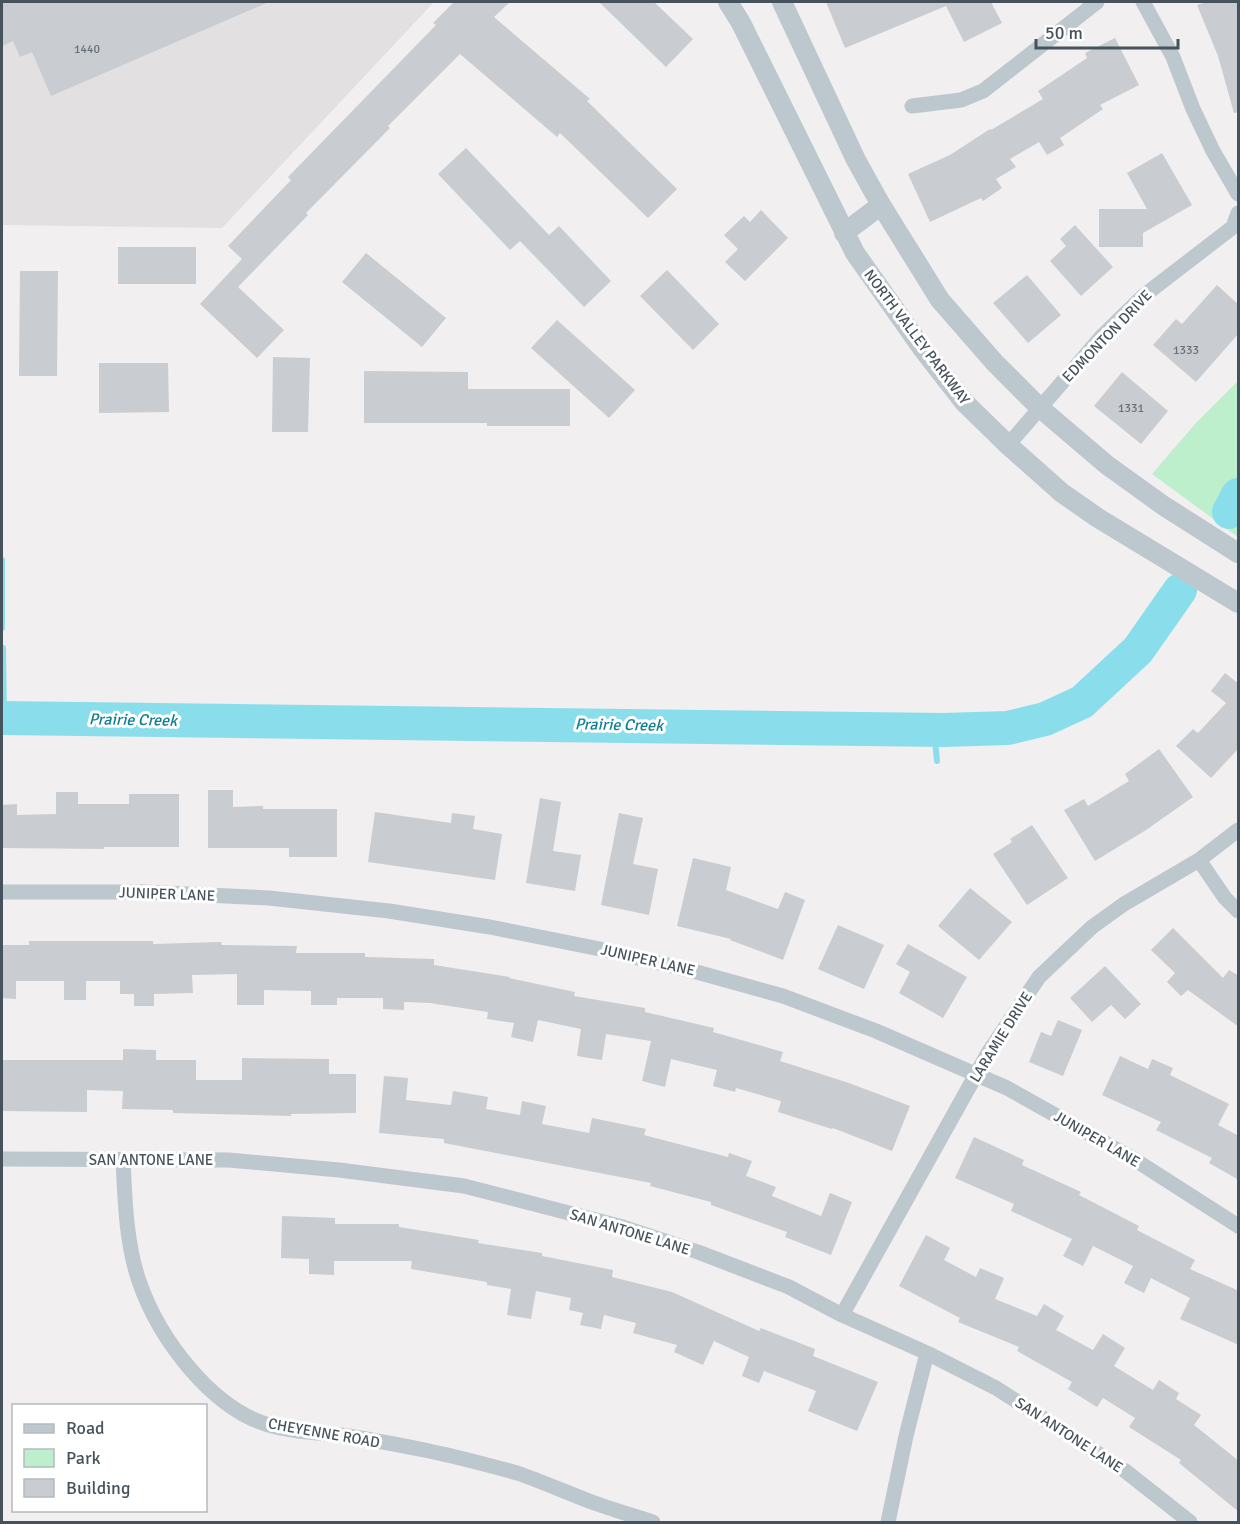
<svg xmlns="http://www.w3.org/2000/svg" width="1240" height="1524" font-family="Signika,sans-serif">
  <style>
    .education { fill: #e2e0e1 }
    .green { fill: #bdefcd }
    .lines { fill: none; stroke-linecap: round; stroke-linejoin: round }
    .stream { stroke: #8adeec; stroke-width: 6 }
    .river { stroke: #8adeec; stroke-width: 34 }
    .building { fill: #c9ccd1 }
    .minor { stroke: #bdc7ce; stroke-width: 15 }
    .tertiary { stroke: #bdc7ce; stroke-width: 20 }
    .labels { text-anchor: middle; stroke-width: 6; stroke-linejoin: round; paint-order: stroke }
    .number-label { font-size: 12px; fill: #687179 }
    .street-label { font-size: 15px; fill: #47535c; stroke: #fff }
    .water-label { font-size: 16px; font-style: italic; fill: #0d8093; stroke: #fff }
  </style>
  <rect width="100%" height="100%" fill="#f1efef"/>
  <path class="education" d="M2,2h432l-212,226 -220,-3z"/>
  <path class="green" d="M1238,381v156l-86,-63 43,-50z"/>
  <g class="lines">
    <path class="stream" d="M2,560v68
      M3,648l1,70
      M937,729l-2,11 2,21"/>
    <path class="river" d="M1229,512l9,-17
      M2,718l941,12 65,-2 37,-9 37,-17 56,-52 42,-60"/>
  </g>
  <path class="building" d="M2,2h267l-218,94 -19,-44 -12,5 -7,-16 -11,5z
    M454,2h56l-16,15 96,82 -3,2 90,88 -29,29 -88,-85 -3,4 -97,-83 -72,72 2,2 -84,85 2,2 -70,72 46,43 -27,28 -57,-54 42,-45 -14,-13 63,-66 -3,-3 148,-152 -3,-2z
    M599,2h55l39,37 -27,28z
    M826,2h165l11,21 -38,19 -18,-36 -101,42z
    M1206,2h33v110l-5,1 -16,-57 -21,-51z
    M1115,38l24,47 -39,20 3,4 -43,29 4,7 -17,10 -8,-13 -29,17 6,8 -20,12 6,9 -19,13 -2,-3 -51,24 -22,-48 42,-19 40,-26 1,1 52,-31 -5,-8 49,-33 -2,-5z
    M466,148l83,87 10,-9 52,55 -27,26 -64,-66 -10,9 -72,-76z
    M1162,153l30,52 -49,28v14h-44v-38h48l-20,-36z
    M761,210l27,28 -43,43 -20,-19 13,-13 -14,-14 20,-19 6,6z
    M1075,225l38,42 -32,29 -31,-35 16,-15 -6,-7z
    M118,247h78v37h-78z
    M366,253l80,65 -24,29 -80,-65z
    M667,270l52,54 -26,26 -53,-54z
    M20,271h38l-1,105h-38z
    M1027,275l34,40 -33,28 -35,-40z
    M1217,285l22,20v28l-43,49 -43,-37 23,-26 6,5z
    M557,320l78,70 -26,28 -78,-70z
    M273,357l37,1 -2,74h-36z
    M99,363h69l1,49 -70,1z
    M364,371l104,1v17h102v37h-83v-3h-123z
    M1122,372l46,39 -27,33 -47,-38z
    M1225,673l14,11v64l-28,30 -35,-32 17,-17 5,4 28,-30 -15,-12z
    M1159,749l34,48 -47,33 -51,31 -31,-51 20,-11 4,7 41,-25 -4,-7z
    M208,790h25v17l30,-1v3h74v48h-48v-9h-81z
    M56,792h22v12h51v-10h50v53h-75v2l-102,-1v-43l15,-1v11l39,-1z
    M540,798l21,4 -8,49 28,4 -6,36 -49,-8z
    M375,812l76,11 1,-10 23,3 -2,13 29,5 -7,46 -127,-18z
    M619,813l24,5 -10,46 25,5 -9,46 -48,-10z
    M1032,825l36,53 -41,27 -34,-51 19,-12 -2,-3z
    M693,858l38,9 -5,23 52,19 7,-17 20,8 -22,60 -53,-20 1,-1 -54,-13z
    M970,888l42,34 -33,38 -41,-34z
    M838,925l46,20 -20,44 -46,-20z
    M1173,928l50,50 6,-8 10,6v51l-51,-37 -7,6 -14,-14 8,-9 -24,-23z
    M29,941h124v3l68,-2 1,3 75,1 -1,7h69v4l69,2v6l76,12 -1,1 66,14 -1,4 71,12v4l69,16 -1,4 70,20 -3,9 69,22 61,23 -18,45 -59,-23 -1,1 -54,-17 3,-11 -45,-13 -1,4 -22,-6 4,-16 -46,-11 -6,28 -23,-6 9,-40 -45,-7 -4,26 -25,-4 4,-27 -43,-9 -5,22 -22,-5 3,-14 -27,-4 1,-7 -58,-9 -26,-1v8l-21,-1v-11h-46v7h-26v-14l-47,-1v15h-27v-31l-45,1 1,18 -39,1v12h-20v-12h-14v-13h-34v19h-22v-19h-48v18l-14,-1v-53h27z
    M908,944l59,33 -24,41 -44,-25 11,-21 -14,-8z
    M1105,966l36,38 -16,15 -14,-14 -19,17 -22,-24z
    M1058,1020l24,10 -19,46 -34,-14 12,-30 10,4z
    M123,1049l33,1v10h40v20h46v-22l87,1v15h27v39l-65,1v2l-118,-3v-3l-51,-1 1,-18 -36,-1v22l-85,-1v-51h121z
    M1120,1056l28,13 4,-10 21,9 -3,7 59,29 -11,21 21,11v44l-30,-17 3,-5 -56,-28 5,-8 -59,-27z
    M384,1076l24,2 -2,22 45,5 2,-14 35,6 -2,12 34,6 2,-14 24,5 -4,18 47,9 3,-15 54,11 -2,6 84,22 1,-4 23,8 -6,15 30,11 -4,9 49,20 9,-23 22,9 -21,53 -46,-18 2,-5 -76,-27v-3l-61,-16 1,-3 -207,-40v-4l-65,-6z
    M974,1137l50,23 -2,5 59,27 -2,3 60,31 -2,4 58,30 -5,9 49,22v54l-59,-26 10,-21 -39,-20 -7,15 -20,-10 9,-17 -40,-20 -10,20 -20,-10 9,-17 -61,-28 3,-7 -59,-26z
    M282,1216l53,2v6h64v3l80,13 -1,3 64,10v3l71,14 -1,7 60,15 87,39 2,-3 54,21 -2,7 65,26 -21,49 -49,-20 8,-20 -52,-20 -5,12 -17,-7 7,-19 -35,-16 -11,24 -29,-13 3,-7 -44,-12 3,-10 -32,-8 -3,14 -21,-4 3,-12 -14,-3 2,-12 -35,-7 -5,28 -24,-4 4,-26 -24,-4v-3l-76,-13 1,-8h-78v14l-25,-1v-15l-28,-1z
    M926,1235l24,13 -6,12 32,17 4,-9 24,10 -9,21 42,17 7,-12 20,12 -8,14 37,20 10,-16 22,14 -11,18 39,24 6,-10 20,13 -3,6 25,16 -7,10 45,36v51l-60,-49 2,-3 -52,-33 6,-9 -32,-20 -6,9 -29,-18 4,-7 -55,-31 2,-4 -61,-25 2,-4 -61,-32z"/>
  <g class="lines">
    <path class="minor" d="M1143,2l30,55 20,52 20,42 25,43
      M912,106l49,-6 22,-9 114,-89
      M1008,445l95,-110 39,-38 91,-70 5,-14
      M1199,860l26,38 13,13
      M2,892h142l125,6 120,13 101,16 110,22 93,22 90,25 93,35 131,57 125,70 106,68
      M2,1159l227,1 110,10 125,16 159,41 75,25 91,35 53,28 85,38 69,35 128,82 66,52
      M123,1160c2,41 3,83 16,121 20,58 73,129 133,145 22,6 45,7 68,9 29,4 60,10 89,16 29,6 59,14 88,22 24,8 48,19 72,28 21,8 43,14 64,21
      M842,1315l146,-262 51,-76 53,-50 32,-23 75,-44 39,-30
      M888,1522l18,-86 21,-83"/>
    <path class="tertiary" d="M728,2l13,21 114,230 67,95 42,54 44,43 54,48 36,25 140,85
      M782,2l74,158 25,45 59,95 55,63 45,45 67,57 57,41 74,47
      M844,233l37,-28"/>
  </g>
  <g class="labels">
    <g class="number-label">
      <text x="87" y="53">1440</text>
      <text x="1186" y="354">1333</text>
      <text x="1131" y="412">1331</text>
    </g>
    <g class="street-label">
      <text transform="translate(1107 336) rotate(-46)" y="5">EDMONTON DRIVE</text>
      <text transform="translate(917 337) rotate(53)" y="5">NORTH VALLEY PARKWAY</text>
      <text transform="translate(167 894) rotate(2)" y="5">JUNIPER LANE</text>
      <text transform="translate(648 960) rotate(13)" y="5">JUNIPER LANE</text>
      <text transform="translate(1001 1037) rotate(-58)" y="5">LARAMIE DRIVE</text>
      <text transform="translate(1097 1139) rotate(30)" y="5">JUNIPER LANE</text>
      <text x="151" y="1165">SAN ANTONE LANE</text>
      <text transform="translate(630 1232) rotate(17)" y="5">SAN ANTONE LANE</text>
      <text transform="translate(324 1433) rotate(10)" y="5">CHEYENNE ROAD</text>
      <text transform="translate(1069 1435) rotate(33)" y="5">SAN ANTONE LANE</text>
    </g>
    <g class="water-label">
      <text transform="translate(133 719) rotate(1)" y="6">Prairie Creek</text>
      <text transform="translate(619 724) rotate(1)" y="6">Prairie Creek</text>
    </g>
  </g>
  <rect width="1240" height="1524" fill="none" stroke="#47535c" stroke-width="6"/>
  <rect x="12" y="1404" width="195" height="108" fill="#ffffff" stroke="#b5babe" stroke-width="1.5"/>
  <rect x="24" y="1424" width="30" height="9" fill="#bdc7ce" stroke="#b5babe" stroke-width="1.5"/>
  <text x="66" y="1434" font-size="18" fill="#47535c">Road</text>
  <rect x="24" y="1449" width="30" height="18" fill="#bdefcd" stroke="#b5babe" stroke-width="1.5"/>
  <text x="66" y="1464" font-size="18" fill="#47535c">Park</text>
  <rect x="24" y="1479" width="30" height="18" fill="#c9ccd1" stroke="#b5babe" stroke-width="1.5"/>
  <text x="66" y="1494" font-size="18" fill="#47535c">Building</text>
  <path d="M1036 39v9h142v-9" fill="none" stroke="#47535c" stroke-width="3"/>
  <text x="1045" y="39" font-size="18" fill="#47535c" stroke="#ffffff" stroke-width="4.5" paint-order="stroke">50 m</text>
</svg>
